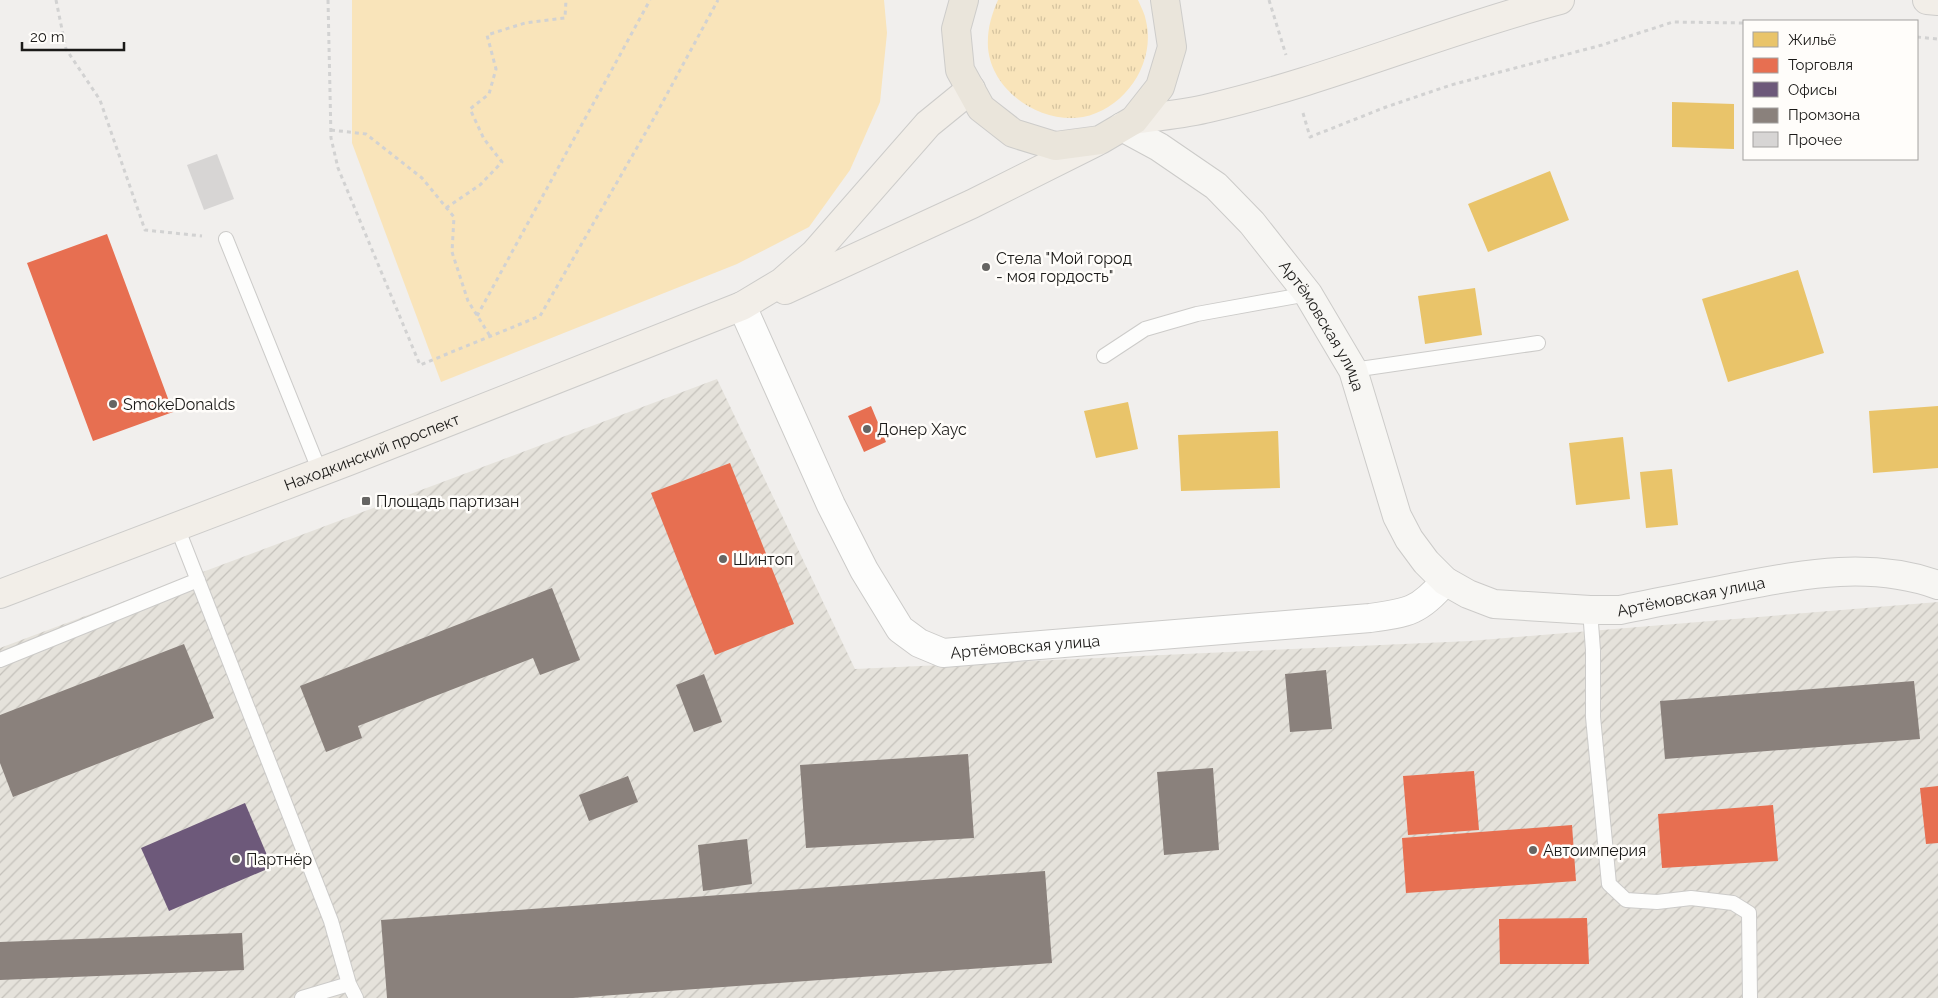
<svg xmlns="http://www.w3.org/2000/svg" width="1938" height="998" font-family="Raleway,sans-serif">
  <style>
    .industrial { fill: url(#industrial-furrows) }
    .grass { fill: url(#grass-tufts) }
    .green { fill: #f9e4ba }
    .homes { fill: #e9c46a }
    .shops { fill: #e76f51 }
    .offices { fill: #6d597a }
    .industry { fill: #8a817c }
    .building { fill: #d7d5d4 }
    .lines { fill: none; stroke-linecap: round; stroke-linejoin: round }
    .lane-casing { stroke: #cccbc9; stroke-width: 16 }
    .street-casing { stroke: #cccbc9; stroke-width: 30 }
    .secondary-casing { stroke: #cccbc9; stroke-width: 30 }
    .primary-casing { stroke: #cdccca; stroke-width: 30 }
    .highway-casing { stroke: #cdccca; stroke-width: 30 }
    .path { stroke: #d2d2d2; stroke-width: 3; stroke-dasharray: 4 4; stroke-linecap: butt }
    .lane { stroke: #fdfdfc; stroke-width: 14 }
    .street { stroke: #fdfdfc; stroke-width: 28 }
    .secondary { stroke: #f7f6f3; stroke-width: 28 }
    .primary { stroke: #f2eee8; stroke-width: 28 }
    .highway { stroke: #eae5db; stroke-width: 28 }
    .poi-dot { fill: #666563; stroke: #fffdfa; stroke-width: 2 }
    .labels { text-anchor: middle; stroke-width: 5; stroke-linejoin: round; paint-order: stroke }
    .poi-label { font-size: 16px; fill: #1b1a18; stroke: #fffdfa; text-anchor: start }
    .street-label { font-size: 16px; fill: #1b1a18; stroke: #fffdfa }
  </style>
  <defs>
    <pattern id="industrial-furrows" width="10" height="10" patternUnits="userSpaceOnUse" patternTransform="scale(1.25)"><rect width="10" height="10" fill="#e5e2db"/><path d="M-1 1l2-2M0 10L10 0M9 11l2-2" fill="none" stroke="#c4c1bb"/></pattern>
    <pattern id="grass-tufts" width="24" height="20" patternUnits="userSpaceOnUse" patternTransform="scale(1.25)"><rect width="24" height="20" fill="#f9e4ba"/><path d="M3 7l-1-3M5 7V3M7 7l1-3M15 17l-1-3M17 17v-4M19 17l1-3" fill="none" stroke="#d5c39f"/></pattern>
  </defs>
  <rect width="100%" height="100%" fill="#f1efed"/>
  <path class="industrial" d="M717,379l138,290 615,-28 468,-39v396h-1938v-350z"/>
  <path class="grass" d="M998,0h140c3,7 7,14 8,21 10,42 -21,88 -63,96 -42,7 -91,-25 -95,-69 -1,-18 3,-32 10,-48z"/>
  <path class="green" d="M352,0h532l3,33 -7,69 -30,68 -41,57 -72,37 -296,118 -89,-239z"/>
  <path class="homes" d="M1672,102l62,2v45l-62,-2z
    M1550,171l19,49 -81,32 -20,-48z
    M1798,270l26,83 -96,29 -26,-83z
    M1475,288l7,47 -57,9 -7,-48z
    M1128,402l10,47 -42,9 -12,-47z
    M1938,406v62l-65,5 -4,-62z
    M1278,431l2,57 -99,3 -3,-56z
    M1623,437l7,62 -54,6 -7,-62z
    M1672,469l6,56 -32,3 -6,-56z"/>
  <path class="shops" d="M107,234l66,178 -80,29 -66,-178z
    M871,406l15,36 -22,10 -16,-36z
    M730,463l64,161 -79,31 -64,-162z
    M1474,771l5,59 -71,5 -5,-59z
    M1938,786v57l-12,1 -6,-56z
    M1773,805l5,56 -116,7 -4,-54z
    M1572,825l4,56 -170,12 -4,-55z
    M1587,918l2,46h-89l-1,-45z"/>
  <path class="offices" d="M245,803l27,64 -103,44 -28,-63z"/>
  <path class="industry" d="M552,588l28,72 -40,15 -7,-17 -175,68 4,12 -36,14 -26,-66z
    M184,644l30,74 -201,79 -13,-34v-48z
    M1326,670l6,59 -42,3 -5,-58z
    M704,674l18,48 -28,10 -18,-47z
    M1914,681l6,58 -255,20 -5,-58z
    M968,754l6,84 -168,10 -6,-83z
    M1213,768l6,82 -55,5 -7,-83z
    M628,776l10,26 -49,19 -10,-26z
    M747,839l5,45 -49,7 -5,-46z
    M1045,871l7,92 -479,35h-186l-6,-78z
    M242,933l2,37 -244,10v-38z"/>
  <path class="building" d="M217,154l17,45 -30,11 -17,-45z"/>
  <g class="lines">
    <defs>
      <path id="lane" d="M226,239l94,233
        M1104,356l41,-27 52,-15 111,-20
        M1353,370l185,-27
        M177,527l154,394 18,63 -47,14
        M1590,610l3,40v67l16,167 17,16 31,2 34,-4 42,5 16,10 1,85
        M0,660l198,-80
        M349,984l7,14"/>
      <g id="street">
        <path id="s1" d="M742,306l89,199 33,65 36,59 19,14 24,10 427,-35c38,-5 50,-7 75,-37"/>
      </g>
      <g id="secondary">
        <path id="s2" d="M1122,127l37,20 57,39 36,37 56,71 45,76 44,146 12,23 17,23 19,19 23,13 26,10 96,6h30c38,-8 77,-15 116,-23 69,-13 134,-26 202,-2"/>
      </g>
      <g id="primary">
        <path d="M1927,0l11,1"/>
        <path d="M1134,120c25,-4 51,-6 75,-12 120,-28 233,-77 351,-108"/>
        <path d="M785,290l187,-86 124,-62"/>
        <path id="s3" d="M0,594l349,-133 393,-155 40,-24 33,-29 113,-129 43,-35"/>
      </g>
      <path id="highway" d="M964,0l-8,29 4,41 21,38 32,25 42,13 45,-6 34,-20 26,-33 12,-40 -7,-47"/>
    </defs>
    <use href="#lane" class="lane-casing"/>
    <use href="#street" class="street-casing"/>
    <use href="#secondary" class="secondary-casing"/>
    <use href="#primary" class="primary-casing"/>
    <use href="#highway" class="highway-casing"/>
    <path class="path" d="M56,0l10,49 34,51 45,130 57,6
      M328,0l3,138 7,30 82,197 120,-49 114,-198 64,-118
      M1269,0l17,55
      M1917,37l21,2
      M1303,113l7,24 76,-30 65,-22 151,-40 71,-23 71,1
      M331,130l35,4 56,44 32,39 -2,35 16,49 22,35
      M446,208l34,-23 22,-23 -18,-23 -14,-30 19,-15 7,-25 -9,-34 38,-12 40,-5 1,-18
      M477,316l173,-316"/>
    <use href="#lane" class="lane"/>
    <use href="#street" class="street"/>
    <use href="#secondary" class="secondary"/>
    <use href="#primary" class="primary"/>
    <use href="#highway" class="highway"/>
  </g>
  <g class="poi-dot">
    <circle cx="986" cy="267" r="5"/>
    <circle cx="113" cy="404" r="5"/>
    <circle cx="867" cy="429" r="5"/>
    <rect x="361" y="496" width="10" height="10" rx="2.5"/>
    <circle cx="723" cy="559" r="5"/>
    <circle cx="1533" cy="850" r="5"/>
    <circle cx="236" cy="859" r="5"/>
  </g>
  <g class="labels">
    <g class="poi-label">
      <text x="996" y="264">Стела "Мой город<tspan x="996" dy="18">- моя гордость"</tspan></text>
      <text x="123" y="410">SmokeDonalds</text>
      <text x="877" y="435">Донер Хаус</text>
      <text x="376" y="507">Площадь партизан</text>
      <text x="733" y="565">Шинтоп</text>
      <text x="1543" y="856">Автоимперия</text>
      <text x="246" y="865">Партнёр</text>
    </g>
    <g class="street-label">
      <text dy="6" stroke="none"><textPath href="#s2" startOffset="288">Артёмовская улица</textPath></text>
      <text dy="6" stroke="none"><textPath href="#s3" startOffset="398">Находкинский проспект</textPath></text>
      <text dy="6" stroke="none"><textPath href="#s2" startOffset="828">Артёмовская улица</textPath></text>
      <text dy="6" stroke="none"><textPath href="#s1" startOffset="492">Артёмовская улица</textPath></text>
    </g>
  </g>
  <rect x="1743" y="20" width="175" height="140" fill="#fffdfa" stroke="#a4a2a0"/>
  <rect x="1753" y="32" width="25" height="15" fill="#e9c46a" stroke="#a4a2a0"/>
  <text x="1788" y="45" font-size="15" fill="#1b1a18">Жильё</text>
  <rect x="1753" y="58" width="25" height="15" fill="#e76f51" stroke="#a4a2a0"/>
  <text x="1788" y="70" font-size="15" fill="#1b1a18">Торговля</text>
  <rect x="1753" y="82" width="25" height="15" fill="#6d597a" stroke="#a4a2a0"/>
  <text x="1788" y="95" font-size="15" fill="#1b1a18">Офисы</text>
  <rect x="1753" y="108" width="25" height="15" fill="#8a817c" stroke="#a4a2a0"/>
  <text x="1788" y="120" font-size="15" fill="#1b1a18">Промзона</text>
  <rect x="1753" y="132" width="25" height="15" fill="#d7d5d4" stroke="#a4a2a0"/>
  <text x="1788" y="145" font-size="15" fill="#1b1a18">Прочее</text>
  <path d="M22 42v8h102v-8" fill="none" stroke="#1b1a18" stroke-width="2.5"/>
  <text x="30" y="42" font-size="15" fill="#1b1a18" stroke="#fffdfa" stroke-width="4" paint-order="stroke">20 m</text>
</svg>
